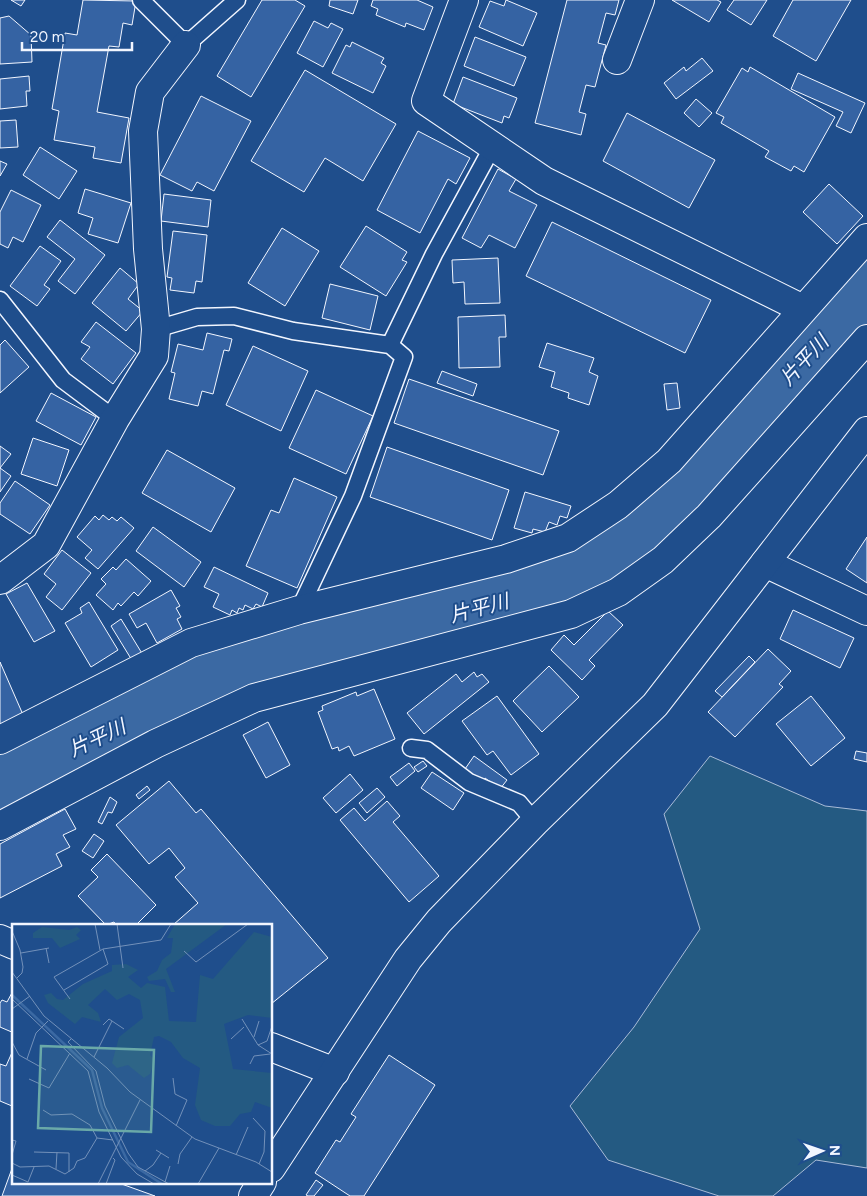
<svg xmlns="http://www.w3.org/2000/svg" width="867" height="1196" font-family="Figtree,'Noto Sans JP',sans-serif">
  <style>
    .green { fill: #245a82; stroke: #a8bbd7 }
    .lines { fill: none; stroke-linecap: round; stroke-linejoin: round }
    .river { stroke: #3b69a3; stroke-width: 66 }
    .building { fill: #3563a3; stroke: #f2f6ff }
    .service-casing { stroke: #f2f6ff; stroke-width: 19 }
    .minor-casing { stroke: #f2f6ff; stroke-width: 30 }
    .secondary-casing { stroke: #f2f6ff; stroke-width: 30 }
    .service { stroke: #1f4e8c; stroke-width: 16 }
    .minor { stroke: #1f4e8c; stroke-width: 28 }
    .secondary { stroke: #1f4e8c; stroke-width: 28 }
    .labels { text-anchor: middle; stroke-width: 4; stroke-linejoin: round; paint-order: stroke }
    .water-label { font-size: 20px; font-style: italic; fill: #f2f6ff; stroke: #1f4e8c }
    .inset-river { fill: none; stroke: #3b69a3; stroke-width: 2.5 }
    .inset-road { fill: none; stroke: #7391ba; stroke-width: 1 }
    .view { fill: #6aa9a8; fill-opacity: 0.15; stroke: #6aa9a8; stroke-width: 2.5 }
    .inset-edge { fill: none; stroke: #f2f6ff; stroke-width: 2.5 }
  </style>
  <rect width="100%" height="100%" fill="#1f4e8c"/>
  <path class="green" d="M710,756l115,50 42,5v357l-51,-8 -43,36h-54l-111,-36 -38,-54 64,-79 66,-98 -36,-115z"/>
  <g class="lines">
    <path class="river" d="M0,784l237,-113 291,-75 105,-50 59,-56 74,-89 101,-110"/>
  </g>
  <path class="building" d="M11,0h14l-4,6z
    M83,0l53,1 -4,24 -9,-2 -4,24 -10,-1 -12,66 32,6 -8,45 -28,-5 2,-11 -41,-7 5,-29 -7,-2 13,-76 12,2z
    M262,0h33l10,6 -54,91 -34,-21z
    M330,0h28l-5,14 -24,-8z
    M373,0h44l16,7 -9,23 -18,-7 -1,4 -29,-12 2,-6 -7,-3z
    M506,0l31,13 -14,33 -44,-19 11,-26 14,5z
    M567,0h52l-4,15 -9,-2 -8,30 8,2 -11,42 -9,-2 -7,27 7,2 -5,21 -46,-12z
    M672,0h45l4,2 -12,20z
    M734,0h33l-16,25 -24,-15z
    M793,0h58l-35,61 -43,-25z
    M9,16l22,19 1,27 -32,2v-46z
    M314,21l14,7 3,-5 12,6 -20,38 -26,-14z
    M475,37l51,20 -12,29 -50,-20z
    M352,42l32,16 -3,5 5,3 -13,27 -41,-20 14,-28 4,2z
    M702,58l11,13 -37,28 -12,-16 20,-16 2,4z
    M750,67l85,50 -31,55 -10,-6 -3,5 -26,-14 4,-6 -48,-28 3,-6 -8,-4 26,-45 6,4z
    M305,70l91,54 -33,57 -38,-23 -21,34 -53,-31z
    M798,73l67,30 -14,30 -15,-7 7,-14 -52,-23z
    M29,76l1,15h-4l1,15 -27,3v-30z
    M463,77l54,21 -8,20 -5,-2 -2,7 -49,-19z
    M201,96l50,25 -37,70 -17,-9 -5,9 -32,-16z
    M696,99l16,14 -13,14 -15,-14z
    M627,113l88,47 -26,48 -86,-47z
    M16,120l2,27 -18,1v-27z
    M418,131l52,27 -14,26 -8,-5 -28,54 -43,-23z
    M40,147l37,24 -18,28 -36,-24z
    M0,161l7,3 -7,12z
    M498,169l18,10 -7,12 28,14 -22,43 -26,-13 -8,13 -19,-10z
    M829,184l34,32 -26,28 -34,-32z
    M85,189l46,14 -13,40 -30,-9 5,-16 -15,-5z
    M11,190l30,15 -18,37 -10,-5 -5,11 -8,-4v-32z
    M164,194l47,6 -3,27 -47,-6z
    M60,220l45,35 -30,39 -17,-13 17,-22 -28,-22z
    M552,222l159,78 -26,53 -159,-77z
    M366,226l41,26 -5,8 5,2 -21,34 -46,-29z
    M282,228l37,23 -34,55 -37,-23z
    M173,231l34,4 -5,47 -6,-1 -2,12 -24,-3 2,-12 -5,-1z
    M40,246l21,15 -17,24 6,4 -13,17 -27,-20z
    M498,258l2,45 -35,1 -1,-22 -11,1 -1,-23z
    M120,268l19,16 -11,15 15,12 -17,20 -34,-28z
    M330,284l48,12 -8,34 -48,-12z
    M505,315l1,22h-7l1,30 -41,1 -1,-51z
    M96,322l40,31 -23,31 -32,-25 9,-12 -9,-5z
    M207,333l25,6 -3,12 -5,-1 -11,44 -11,-3 -4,15 -29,-7 6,-26 -4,-1 7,-28 25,6z
    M5,340l24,27 -29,26v-48z
    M547,343l47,15 -5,14 9,4 -9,29 -21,-7 1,-5 -18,-6 4,-15 -16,-5z
    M253,346l55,25 -27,60 -55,-26z
    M442,371l35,13 -4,12 -36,-13z
    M409,379l150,52 -16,44 -149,-52z
    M677,383l3,25 -13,2 -3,-26z
    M316,390l57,26 -27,58 -57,-26z
    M51,393l45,24 -15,28 -45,-24z
    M33,438l36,12 -12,36 -36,-12z
    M0,446l11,8 -11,14 11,8 -11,16z
    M387,447l122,43 -17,50 -122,-43z
    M167,450l68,38 -24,44 -69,-39z
    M294,478l43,19 -40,91 -51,-22 25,-56 8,3z
    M15,481l35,24 -20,29 -30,-20v-11z
    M525,492l46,14 -4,12 -7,-2 -3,9 -8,-3 -4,10 -12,-3 -1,4 -18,-5z
    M103,515l6,5 3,-3 5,4 4,-4 13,11 -36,41 -13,-11 7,-8 -15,-13 18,-21 4,4z
    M153,527l48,35 -17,25 -48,-36z
    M867,537v46l-21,-14z
    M62,550l29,23 -29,37 -16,-13 10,-13 -12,-10z
    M126,559l25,22 -13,15 -4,-4 -13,14 -3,-3 -5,7 -17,-15 10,-11 -5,-5 12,-12 3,3z
    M214,567l54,26 -6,14 -6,-3 -3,5 -8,-4 -2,5 -4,-2 -2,5 -5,-3 -2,5 -17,-8 6,-13 -15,-7z
    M27,583l28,48 -21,11 -28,-48z
    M171,590l9,16 -4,2 5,9 -4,2 5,10 -25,14 -11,-20 -9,5 -8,-14z
    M89,602l29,48 -27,17 -26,-44 17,-10 -2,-5z
    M793,610l61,28 -14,30 -60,-29z
    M608,611l15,14 -34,35 6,6 -13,14 -31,-30 13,-15 10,10z
    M121,619l22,36 -10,7 -22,-36z
    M768,649l23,22 -12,13 4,3 -48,50 -27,-25z
    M749,656l6,6 -33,35 -7,-6z
    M0,662l24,55 -24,10z
    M549,666l30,31 -37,35 -29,-31z
    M474,672l3,5 5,-3 7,8 -65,52 -17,-21 49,-39 6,8z
    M374,689l21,50 -41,17 -5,-10 -10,5 -1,-4 -6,2 -14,-37 5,-2 -1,-4 34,-14 1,4z
    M497,696l42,58 -28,21 -18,-24 -6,4 -25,-34z
    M811,696l34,42 -34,28 -35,-42z
    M268,722l22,43 -24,13 -23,-43z
    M856,751l11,2v9l-13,-3z
    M474,756l33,24 -7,9 -15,-11 -3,4 -17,-13z
    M423,761l4,5 -9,6 -4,-5z
    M409,763l6,8 -18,15 -7,-9z
    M432,772l32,21 -11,17 -32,-22z
    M350,774l13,16 -27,23 -13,-15z
    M169,781l27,32 5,-4 127,149 -57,46v-79h-98l25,-22 -23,-26 10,-9 -16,-20 -20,16 -33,-39z
    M147,786l3,4 -11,9 -3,-4z
    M377,788l8,9 -18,16 -8,-10z
    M110,797l7,5 -5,11 -4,-1 -6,12 -4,-2z
    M387,801l13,15 -7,6 46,54 -30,26 -69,-82 14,-12 11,13z
    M65,809l11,20 -13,6 7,12 -14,7 6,12 -62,32v-54z
    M94,834l10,7 -11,17 -11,-7z
    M107,854l49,51 -20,20h-20l-2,-3 -8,3 -28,-29 20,-19 -7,-7z
    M14,989v44l-14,-6v-24l2,-3 5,2z
    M14,1048v54l-2,4 -12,-5v-37l6,2z
    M389,1055l46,30 -71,111h-14l-35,-23 21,-33 4,2 16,-25 -5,-3z
    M14,1163v19h102l39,14h-153z
    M316,1180l7,5 -9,11h-6l-2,-1z"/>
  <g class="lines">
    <defs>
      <path id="service" d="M141,0l45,45 51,-45
        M0,300l63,80 52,39
        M156,329l41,-12 37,-1 59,15 97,14
        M299,610l54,-114 51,-139 -14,-12 44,-91 59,-108
        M411,748l16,2 42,32 50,21 16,19"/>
      <path id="minor" d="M464,0l-38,101 118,80 259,128
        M617,60l23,-60
        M765,563l102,48
        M0,580l46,-35 69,-126 39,-63 2,-27 -8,-80 -5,-118 7,-39 36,-47
        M0,740l191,-97 108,-33 207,-51 62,-21 50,-33 51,-44 198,-223
        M0,826l155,-82 99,-46 317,-84 47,-22 45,-32 46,-44 158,-177
        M0,939l14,6
        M271,1047l64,25"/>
      <path id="secondary" d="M271,1168l137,-209 31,-38 96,-99 120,-117 212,-274
        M253,1196l9,-14"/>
    </defs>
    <use href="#service" class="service-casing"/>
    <use href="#minor" class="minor-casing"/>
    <use href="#secondary" class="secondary-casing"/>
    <use href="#service" class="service"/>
    <use href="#minor" class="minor"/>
    <use href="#secondary" class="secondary"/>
  </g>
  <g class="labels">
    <g class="water-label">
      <text transform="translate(804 360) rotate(-47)" y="7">片平川</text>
      <text transform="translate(479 608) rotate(-15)" y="7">片平川</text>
      <text transform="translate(97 738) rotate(-25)" y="7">片平川</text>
    </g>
  </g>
  <g transform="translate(12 924)">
    <rect width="260" height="260" fill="#1f4e8c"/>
    <path d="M163,0h52l-61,45 9,23h-4l-6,-13 -16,2 -2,-4 10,-6 5,-11 9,-7 2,-15h-6zM30,3l27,3 8,-3 4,3 -5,5 4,4 -20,9 -8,-10h-19v-5zM242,8l18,5v81l-24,-3 -24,9 9,45 39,4v35l-17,-6 -4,10 -11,2 -10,12h-15l-14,-6 -6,-15 5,-37 -17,-10 -12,-16 -12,-6 -5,1 -4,18 5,5 -5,14 -6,4 -16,-13 -11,3 -5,-5 7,-26 24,-19 -3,-18 -11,-6 -12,6 -12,-11 -17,16 10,8 3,9 -19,-5 -7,7 -27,-21 -4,-8 7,-2 6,6 6,1 20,-16 29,-13v-6l14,-1 12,6 -10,7 13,11 6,-5 18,4 4,34 27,1 4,-47 13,4z" fill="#245a82"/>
    <path class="inset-river" d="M0,71l80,75 10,38 26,54 34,22"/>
    <path class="inset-road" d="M83,0l5,26M105,0l6,44M0,7l8,19 3,17 -1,6 -5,5M34,24l3,15M172,27l12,11 52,-38M9,29l28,-5M0,48l32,44 63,52 23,24 65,47 61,23 16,10M52,66l44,-26 -5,-15M0,75l76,72 11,41 22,45 16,17 17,10M58,75l-16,-22 49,-28 58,-9 10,-16M0,85l18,-13M230,95l16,26 14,9M91,101l6,-6 15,10M242,113l5,-16M59,115l-3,3 28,29 9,35 23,47 10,14 31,17M219,115l13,-12M0,118l7,13 27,15M246,121l9,-4 5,-15M82,133l18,-36M15,135l9,-26 12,-12M238,140l4,-8 16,-2M161,154l2,16 12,6 -11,26M17,155l20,9 21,-35M31,186l8,5 21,-1 18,11 7,13 16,2M241,194l12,13 -1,21 -5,12M0,216l4,1 -4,14M144,226l13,8M22,228l35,1v19M224,231l12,-28M0,239l8,4 29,-1 16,8 9,-6 3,-7 8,-3 12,-20M166,240l2,-10 12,-17M44,245l1,-17M133,247l8,-6 8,-12M0,251l16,7 6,-15M153,258l5,-16M86,260l42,-84M94,260l9,-24 -2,-2M186,260l21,-36"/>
    <path class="view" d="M29,122l113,4 -3,82 -113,-4z"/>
    <rect width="260" height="260" class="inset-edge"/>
  </g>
  <g transform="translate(822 1151) rotate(88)" stroke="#1f4e8c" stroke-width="4" paint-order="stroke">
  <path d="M0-4L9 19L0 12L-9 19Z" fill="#f2f6ff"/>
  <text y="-8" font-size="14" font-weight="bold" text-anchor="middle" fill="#f2f6ff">N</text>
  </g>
  <path d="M22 42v8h110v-8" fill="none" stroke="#f2f6ff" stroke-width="2.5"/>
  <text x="30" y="42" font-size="15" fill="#f2f6ff" stroke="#1f4e8c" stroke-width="4" paint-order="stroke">20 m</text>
</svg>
